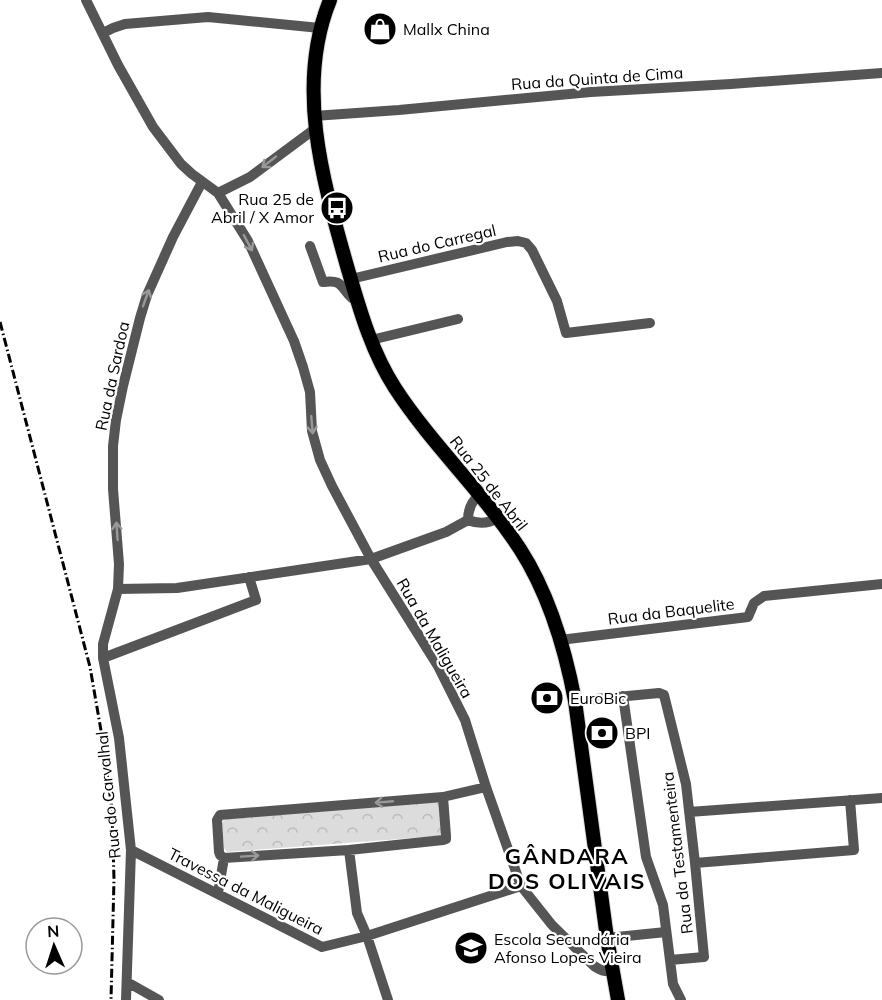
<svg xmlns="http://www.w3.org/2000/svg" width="882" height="1000" font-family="Mulish,sans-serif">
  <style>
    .park { fill: url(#park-crowns) }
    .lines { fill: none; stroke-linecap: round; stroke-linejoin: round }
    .major-casing { stroke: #dbdbdb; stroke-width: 16 }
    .minor { stroke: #555; stroke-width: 10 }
    .major { stroke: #000; stroke-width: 14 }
    .rail { stroke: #000; stroke-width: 3; stroke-dasharray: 9 3 1.5 3; stroke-linecap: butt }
    .oneway { stroke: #999 }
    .labels { text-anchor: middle; stroke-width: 4.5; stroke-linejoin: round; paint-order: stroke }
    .poi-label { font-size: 16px; fill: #000; stroke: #fff; text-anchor: start }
    .street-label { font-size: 16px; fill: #000; stroke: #fff }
    .district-label { font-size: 22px; font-weight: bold; letter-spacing: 1.5px; fill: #000; stroke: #fff }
  </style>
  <defs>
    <pattern id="park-crowns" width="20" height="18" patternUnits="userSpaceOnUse" patternTransform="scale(1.5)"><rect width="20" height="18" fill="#dcdcdc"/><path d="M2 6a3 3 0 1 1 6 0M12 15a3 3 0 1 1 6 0" fill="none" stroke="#bbb"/></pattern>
  </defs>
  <rect width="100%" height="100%" fill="#fff"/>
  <path class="park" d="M436,802l4,1 1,30 -2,3 -212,16 -3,-4 -2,-23 1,-4 4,-2z"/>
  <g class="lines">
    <defs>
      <path id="major" d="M330,0c-35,86 -7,181 17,266 12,41 24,85 48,122 37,57 88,104 125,161 29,45 45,99 55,152l32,237 11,62"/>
    </defs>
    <use href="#major" class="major-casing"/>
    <path class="minor" d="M86,0l32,65 35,62 28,37 11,10 26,19 30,48 46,100 9,26 7,25 2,39 8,29 12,26 39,73 67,107 27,54 21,67 35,99 31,39 42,41c6,4 10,6 18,5
      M103,33l10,-5 12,-4 83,-7 112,11
      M314,116l85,-6 192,-18 140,-8 151,-11
      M218,193l32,-16 66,-49
      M310,246l13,36c20,-3 17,5 29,16h5
      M351,279l156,-37 11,-1 8,2 6,7 25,51 9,32 84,-10
      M371,340l87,-21
      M468,520c0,-10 4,-19 11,-25
      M118,589l59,-1 194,-29 75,-27 22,-12c10,4 20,4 29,-2
      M560,640l188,-23 6,-14 10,-7 118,-12
      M103,658l153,-58 -7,-23
      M623,696l23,161 17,48 10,79 8,16
      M575,701l84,-8 5,2 22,89 9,79 9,94 -34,3
      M443,797l3,39v3l-3,1 -94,10 -125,8 -4,-3 -1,-3 -2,-32 3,-5 223,-18 43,-10
      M689,812l193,-14
      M131,850l191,97 45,-11 154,-50
      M349,850l8,63 10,23 21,64
      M695,863l159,-13 -4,-50
      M218,893l6,-35
      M607,938l59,-6
      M127,982l32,18
      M126,1000l5,-150 -12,-112 -16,-80v-14l15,-55 1,-25 -6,-75v-43l3,-26 7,-34 17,-68 7,-23 26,-58 29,-55"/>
    <use href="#major" class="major"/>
    <path class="rail" d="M0,322l90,345 13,75 9,68 2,69 -3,121"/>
  </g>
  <defs><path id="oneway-shaft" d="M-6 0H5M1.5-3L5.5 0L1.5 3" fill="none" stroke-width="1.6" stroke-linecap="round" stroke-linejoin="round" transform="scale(1.5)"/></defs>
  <g class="oneway">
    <use href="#oneway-shaft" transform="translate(269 162) rotate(142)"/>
    <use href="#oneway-shaft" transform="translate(248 243) rotate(62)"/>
    <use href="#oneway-shaft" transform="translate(146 298) rotate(-70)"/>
    <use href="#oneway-shaft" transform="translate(312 425) rotate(85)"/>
    <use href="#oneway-shaft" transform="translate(117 531) rotate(-94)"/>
    <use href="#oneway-shaft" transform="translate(384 802) rotate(175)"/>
    <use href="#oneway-shaft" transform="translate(250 856) rotate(-4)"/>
  </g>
  <defs>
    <symbol id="shop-disc" viewBox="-11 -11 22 22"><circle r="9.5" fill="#000" stroke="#fff"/><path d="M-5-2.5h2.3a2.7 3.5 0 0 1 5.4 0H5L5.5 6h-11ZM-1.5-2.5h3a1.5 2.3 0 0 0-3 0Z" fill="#fff"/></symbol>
    <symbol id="bus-disc" viewBox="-11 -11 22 22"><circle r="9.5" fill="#000" stroke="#fff"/><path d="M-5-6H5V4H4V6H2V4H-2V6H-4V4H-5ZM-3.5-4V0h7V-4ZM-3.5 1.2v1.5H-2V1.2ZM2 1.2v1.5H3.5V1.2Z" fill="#fff"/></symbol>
    <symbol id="bank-disc" viewBox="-11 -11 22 22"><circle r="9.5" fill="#000" stroke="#fff"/><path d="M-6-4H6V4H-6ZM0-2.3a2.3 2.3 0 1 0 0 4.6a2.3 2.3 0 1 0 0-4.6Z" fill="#fff"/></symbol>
    <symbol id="school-disc" viewBox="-11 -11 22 22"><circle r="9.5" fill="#000" stroke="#fff"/><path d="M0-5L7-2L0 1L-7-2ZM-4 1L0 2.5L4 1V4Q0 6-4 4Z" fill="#fff"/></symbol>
  </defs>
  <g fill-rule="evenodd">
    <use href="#shop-disc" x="361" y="10" width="38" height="38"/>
    <use href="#bus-disc" x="318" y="189" width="38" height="38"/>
    <use href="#bank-disc" x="528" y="679" width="38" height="38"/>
    <use href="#bank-disc" x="583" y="714" width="38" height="38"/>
    <use href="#school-disc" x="452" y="929" width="38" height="38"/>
  </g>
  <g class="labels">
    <g class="poi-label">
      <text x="403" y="35">Mallx China</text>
      <text x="314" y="205" text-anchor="end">Rua 25 de<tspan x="314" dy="18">Abril / X Amor</tspan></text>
      <text x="570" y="704">EuroBic</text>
      <text x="625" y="739">BPI</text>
      <text x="494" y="945">Escola Secundária<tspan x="494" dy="18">Afonso Lopes Vieira</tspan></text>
    </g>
    <g class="street-label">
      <text transform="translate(597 78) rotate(-4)" y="6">Rua da Quinta de Cima</text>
      <text transform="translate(437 243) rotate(-13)" y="6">Rua do Carregal</text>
      <text transform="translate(112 376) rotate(-78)" y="6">Rua da Sardoa</text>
      <text transform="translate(489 483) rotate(52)" y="6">Rua 25 de Abril</text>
      <text transform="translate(671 611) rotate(-7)" y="6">Rua da Baquelite</text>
      <text transform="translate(435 638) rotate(60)" y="6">Rua da Maligueira</text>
      <text transform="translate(108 795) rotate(-96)" y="6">Rua do Carvalhal</text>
      <text transform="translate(677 853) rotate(-97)" y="6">Rua da Testamenteira</text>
      <text transform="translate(246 891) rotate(27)" y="6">Travessa da Maligueira</text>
    </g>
    <g class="district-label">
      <text x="567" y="864">GÂNDARA<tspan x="567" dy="25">DOS OLIVAIS</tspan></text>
    </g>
  </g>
  <g transform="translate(54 946) rotate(357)"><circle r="28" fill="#ffffff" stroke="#999999" stroke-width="1.5"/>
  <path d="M0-4.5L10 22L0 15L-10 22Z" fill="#000000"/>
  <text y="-9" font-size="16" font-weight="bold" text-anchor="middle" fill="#000000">N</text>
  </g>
</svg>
